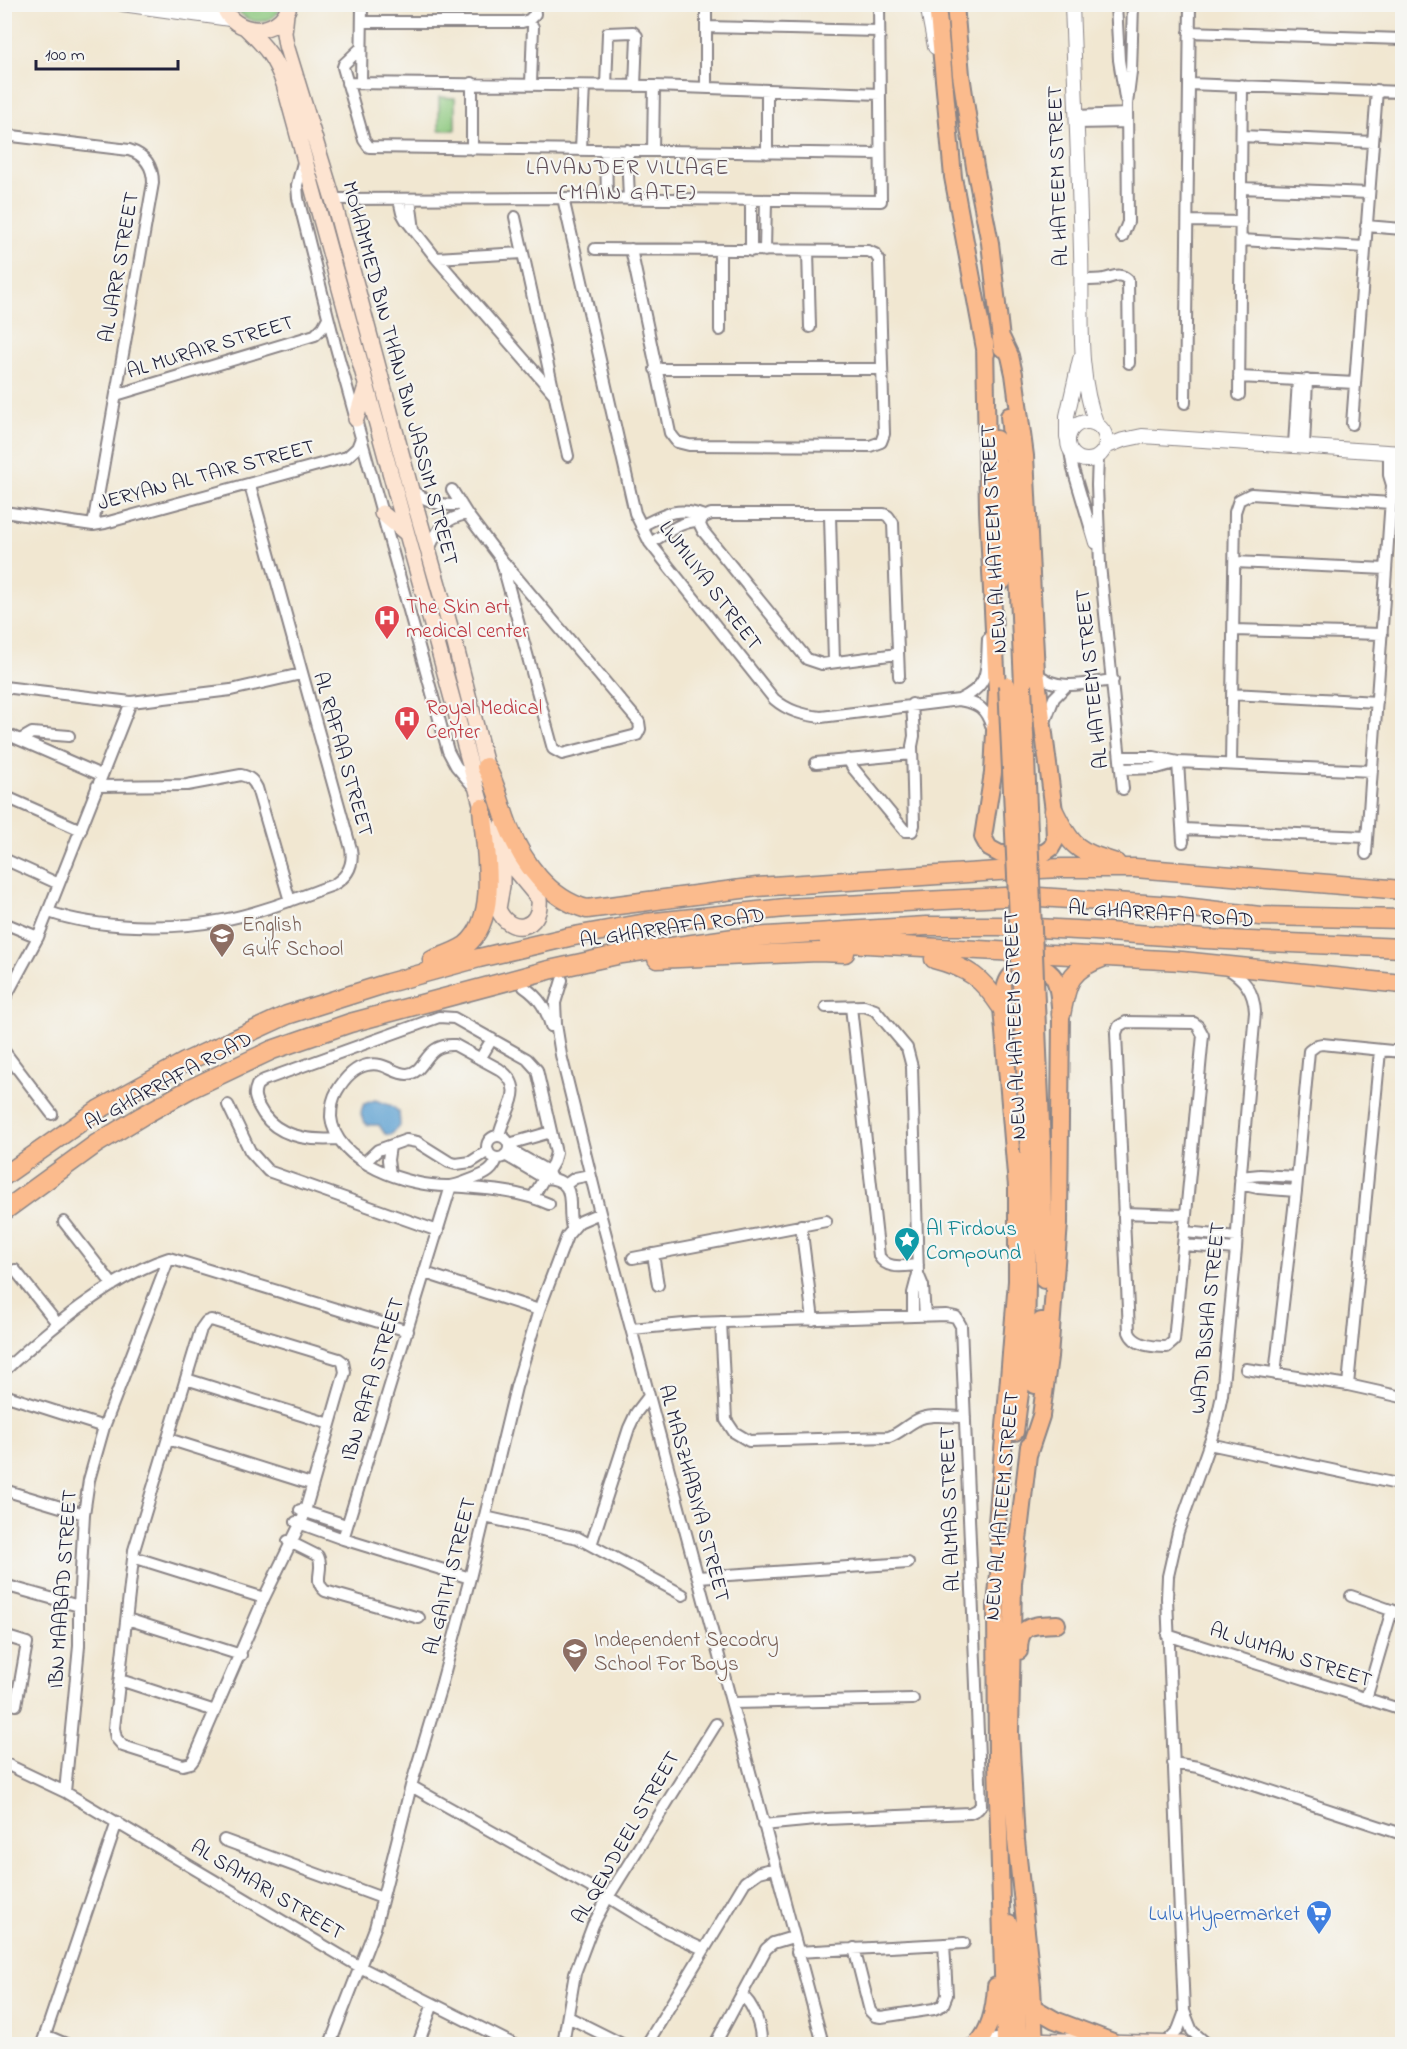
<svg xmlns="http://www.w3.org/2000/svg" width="1407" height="2049" font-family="'Indie Flower',sans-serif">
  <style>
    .green { fill: #8cc87e; stroke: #57755c; stroke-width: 1.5 }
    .water { fill: #5da0d1; stroke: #406186; stroke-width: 1.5 }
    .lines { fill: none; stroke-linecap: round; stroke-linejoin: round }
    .minor-casing { stroke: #8a8486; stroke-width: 14 }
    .tertiary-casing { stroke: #8a8486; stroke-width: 16 }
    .secondary-casing { stroke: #8a8486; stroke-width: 18 }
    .primary-casing { stroke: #8a8486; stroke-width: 20 }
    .trunk-casing { stroke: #8a8486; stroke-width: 21 }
    .minor { stroke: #fff; stroke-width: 10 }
    .tertiary { stroke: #fff; stroke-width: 14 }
    .secondary { stroke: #fde4d1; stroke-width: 15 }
    .primary { stroke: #fbbb8d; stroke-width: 16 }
    .trunk { stroke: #fbbb8d; stroke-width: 18 }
    .primary-bridge-casing { stroke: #8a8486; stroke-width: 20; stroke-linecap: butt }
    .primary-bridge { stroke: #fbbb8d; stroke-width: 16 }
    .labels { text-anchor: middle; stroke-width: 4.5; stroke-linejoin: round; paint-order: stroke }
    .street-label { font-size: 21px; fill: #22223b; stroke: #f6f6f2 }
    .health-label { font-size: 21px; fill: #be3a42; stroke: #f6f6f2; text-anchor: start }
    .education-label { font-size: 21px; fill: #785e54; stroke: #f6f6f2; text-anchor: start }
    .culture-label { font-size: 21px; fill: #0d838f; stroke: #f6f6f2; text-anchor: start }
    .shop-label { font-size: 21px; fill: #366cbe; stroke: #f6f6f2; text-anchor: end }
    .neighbourhood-label { font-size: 22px; letter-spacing: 1.5px; fill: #615059; stroke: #f6f6f2 }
  </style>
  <rect width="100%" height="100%" fill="#f6f6f2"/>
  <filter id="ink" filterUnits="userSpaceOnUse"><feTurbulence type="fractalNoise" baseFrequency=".0167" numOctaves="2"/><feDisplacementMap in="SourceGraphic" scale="12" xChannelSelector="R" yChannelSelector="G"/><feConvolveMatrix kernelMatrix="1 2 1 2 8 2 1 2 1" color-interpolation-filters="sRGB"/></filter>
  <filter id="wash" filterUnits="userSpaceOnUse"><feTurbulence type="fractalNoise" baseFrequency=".008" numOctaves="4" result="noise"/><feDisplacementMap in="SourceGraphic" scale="24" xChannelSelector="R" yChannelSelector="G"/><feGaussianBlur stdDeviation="1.35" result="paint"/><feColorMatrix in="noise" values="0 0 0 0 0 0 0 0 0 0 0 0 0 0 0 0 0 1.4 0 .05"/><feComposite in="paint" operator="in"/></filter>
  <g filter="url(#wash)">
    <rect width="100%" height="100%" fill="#f1e7d1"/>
    <path class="green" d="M235,5h48c-11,22 -38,22 -48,0z
      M439,97l16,1v32h-16z"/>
    <path class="water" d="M375,1100l17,6 7,6 1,13 -9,10 -6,-1 -6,-9h-12c-6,-7 -8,-12 -3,-21z"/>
  </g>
  <g filter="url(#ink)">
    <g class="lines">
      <defs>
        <path id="minor" d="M706,4v84
          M1116,4l3,56 6,38
          M362,22h160l7,-2 6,-6 -1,-10
          M706,27l173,4
          M1189,32l213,7
          M361,48l-17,16 -1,3 21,73 5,7 511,7
          M347,83l307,3 226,8
          M361,83l1,-79
          M472,83v66
          M531,84l2,-57
          M1189,84l213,8
          M606,86l2,-53 25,-1 4,4 -2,50
          M1076,116l51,-2
          M1076,123l51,-1
          M4,135l125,15c16,5 24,16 24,33l-60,342
          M1242,136l131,6
          M581,149l3,-63
          M606,150l1,48
          M627,150l2,49
          M653,151l1,-65
          M767,153v-63
          M304,159l-7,26 1,13 37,146 113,407 8,15 17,20
          M1241,188l128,5
          M563,198l72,315 15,30 124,156c14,12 29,16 47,18l138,-17c19,3 27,8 33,28
          M333,199l230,-1 318,3 -2,-197
          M399,200l3,13 4,7 30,38 119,137
          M410,200l4,30
          M751,200v51
          M515,217l53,239
          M1188,221l53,1
          M1366,226l36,3
          M1122,237l6,-15 -1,-118 4,-32 2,-68
          M1241,240l124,7
          M595,249l273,2 7,3 4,6 5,174 -3,8 -11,4 -181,-1 -12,-3 -7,-9 -39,-184
          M765,251l1,-51
          M808,251l2,76
          M436,258l87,-5
          M1082,280c7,0 15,0 22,-1 10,-2 16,-7 24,1l1,83
          M720,330v-79
          M655,369h227
          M1239,377l116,6
          M116,395l199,-60 8,-8 5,-9
          M1239,395l3,-310
          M1185,403l5,-399
          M1352,424l25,-334
          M1294,445l4,-65
          M1304,446l3,-66
          M1070,451l3,18 22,74
          M1098,456l-1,29 3,80 23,224
          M1392,485l6,-10 1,-23
          M411,490c15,11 31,18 50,14
          M452,490l15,24 34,45 138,163 1,7 -3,6 -75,19 -9,-5 -52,-190
          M4,512l89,13 12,-2 242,-66 10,-9 4,-10
          M830,515l4,147
          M641,526c24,-12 37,-20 63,-10
          M650,543c16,-9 31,-23 50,-22
          M428,552c9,-22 14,-33 39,-38
          M1235,562l151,7
          M1234,630l148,4
          M897,654l-75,10 -15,-5 -104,-128 -3,-6 2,-7 9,-4h173l4,2 5,7 6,153
          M1036,672c19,21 52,11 77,8
          M4,687l127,15 100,-12 70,-16
          M1232,694l145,8
          M959,700c32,-15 27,-30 29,-61
          M1046,719l8,-21 13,-13
          M4,733l97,42
          M20,740l12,-7 37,3
          M1121,757h33l24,5 194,9
          M848,759l5,9 52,63h7l2,-6 -2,-79 2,-10 -2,-32
          M1178,762l5,80
          M816,763l96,-9
          M1231,764l4,-252 4,-12 12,-6 140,9
          M1122,769l35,-1 21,-6
          M97,786l90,-1 54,-10c9,2 12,5 16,13l33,113
          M4,796l77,34
          M1183,829l184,8
          M1366,854l26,-369 -3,-10v-23
          M4,859l55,25
          M49,912c47,17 125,18 174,8 37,-7 74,-22 110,-35 14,-8 21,-20 18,-36l-101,-364
          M4,923l34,14
          M562,980l-7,23 1,21 5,31 39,158 223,831
          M524,987c16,11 22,22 27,39
          M4,1000l34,-63 93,-235
          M826,1007l38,-1 11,4 32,38 5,19 6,207 5,12 2,30
          M851,1007l28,249c8,14 24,10 39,9
          M1126,1022l68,1 4,3 5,9 -29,306 -7,6c-13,0 -33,-1 -38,-15l-13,-299 3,-7z
          M4,1051l48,63
          M480,1059l12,-20
          M228,1105l22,46 18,20 170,60
          M487 1147a11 11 0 1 1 22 0a11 11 0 1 1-22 0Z
          M337,1139c-29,2 -63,-2 -78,-32 -4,-8 -6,-13 -2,-22l7,-5 175,-63 15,1 73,41 10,11 19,83 -3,10 -20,34
          M509,1144l42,-12
          M390,1146l-2,14 2,14
          M509,1149l39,22 2,6
          M505,1155l39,23c36,1 22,28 28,50
          M497,1158c-3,12 -11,16 -22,20 -8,3 -18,8 -26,8 -39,1 -114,-23 -118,-69 0,-9 1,-18 6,-26 7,-12 16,-23 30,-26 18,-4 26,9 40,9 20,-1 16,-31 48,-29l44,24c30,20 5,41 0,67
          M365,1162l13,-12 28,-10 11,2 32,20 7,2 15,-2 17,-11
          M1240,1177l20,-2 37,2
          M1240,1184l18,4 38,3
          M565,1185l10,-7 15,-3
          M1123,1213l62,2
          M64,1222l49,63
          M801,1225l12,95
          M1185,1232l52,5
          M1183,1245l53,4
          M653,1254l5,31
          M633,1258l193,-37
          M15,1270l42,53
          M425,1273l114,37
          M913,1316v-23l5,-19
          M211,1320l128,39 4,3 2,10 -42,146 -39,80 -70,161 -3,4 -8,2 -60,-19 -7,-8 -2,-10 20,-178 67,-221 5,-7z
          M721,1322l5,98 8,12 15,9 140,-4c11,-4 18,-12 28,-17 13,-7 34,-3 48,-3
          M632,1329l62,-6 252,-8 10,2 5,9 20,479 -3,4 -8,4 -144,6 -63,6
          M1246,1369l102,16 54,12
          M4,1371c44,-41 107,-95 165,-113l239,73
          M1275,1374l21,-183 13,-140 8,-6 5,-1 80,8
          M186,1379l144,45
          M1348,1385l32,-334
          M4,1395l100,32
          M168,1439l143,45
          M1209,1444l193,41
          M4,1490l80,24
          M300,1510l46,15
          M485,1517l93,21 105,57
          M296,1522l47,17 127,39
          M343,1539l108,-353c33,3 66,4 98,18
          M288,1541l30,15c7,13 -6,24 7,35l94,27
          M591,1545l38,-117 7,-15 13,-17
          M133,1557l131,41
          M698,1577l210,-14
          M4,1585l75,21
          M1351,1596l51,18
          M127,1619l114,36
          M1167,1635l235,75
          M4,1636l23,7 -11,62 -12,-4
          M120,1680l95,31
          M1366,1699l26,-89
          M732,1703l181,-4
          M4,1763l61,29 295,175 153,77
          M1173,1763l25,4 204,67
          M411,1786l197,111 54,33 41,19
          M65,1792l14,-146v-40l5,-92 5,-34 15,-53 65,-169
          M224,1840l158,58
          M854,1948l16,63 5,5 6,1 53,-8 9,-4 4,-10 -3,-51
          M797,1952l167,-9
          M741,1995c13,8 21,35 20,49
          M568,2017l54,27
          M45,2035l21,9
          M42,2044l75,-222
          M330,2044l45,-116 36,-142 30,-100 29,-108 46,-191 23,-77 28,-74 12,-14 21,-9
          M418,2044l15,-40
          M563,2044l12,-71 18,-48 15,-28 108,-173
          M647,2044l98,-162 14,-10 16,-4
          M715,2044l51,-95 7,-6 20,-6
          M1165,2044l13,-14 6,-16
          M1207,2044l-15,-13 -8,-20 -17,-413 1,-22 10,-44 37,-104 7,-33 14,-146 4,-65 15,-172c-1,-21 -11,-34 -29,-44"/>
        <path id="tertiary" d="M122,4l108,15
          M927,4l8,43
          M1072,4c3,83 7,166 9,248 2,55 -5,122 16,173
          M1068 441a19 19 0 1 1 38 0a19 19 0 1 1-38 0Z
          M1067,437v-21l13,-57
          M1105,447l18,-7 19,-4 260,17
          M974,2044l31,-4"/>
        <path id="secondary" d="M222,4c12,33 57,34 68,0
          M286,14l-2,19 2,12 47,154 78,291 44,154 34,133
          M246,28c20,19 29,30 38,56l198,724 20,63v15l-4,23c12,28 44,20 41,-10l-25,-30 -12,-43
          M356,419l10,-33
          M382,513l24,20
          M1025,2040l158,4"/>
        <path id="primary" d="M937,4l16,173 33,177
          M955,4l6,71 14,92 15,76 12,105
          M985,343l3,168 9,179 -4,83 -10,64 6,11 11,6 44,-1 7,-5 4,-7 -1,-30 -18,-139 -11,-216 -11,-82 -4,-18 -8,-17
          M1009,416l4,42 10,227
          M996,439l7,142
          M1042,1149l2,131
          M1035,1385l6,-64
          M1015,1432l11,-86 3,-194
          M1029,1446l-16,137 -3,149 6,108 16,146 3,58
          M1002,1541l-6,65 1,156 8,282
          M1000,1552l-3,-29 20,-242v-94l-15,-179c2,-10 2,-23 8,-31 9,-12 32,-14 42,-2 8,9 7,28 9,40l-2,208 -10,134 -8,59 -13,39
          M1019,1651c0,-29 15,-25 38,-27
          M1009,1923l6,30 3,76 6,15
          M1034,2008l21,12 58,22
          M977,2044c14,-14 18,-39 19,-58"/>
        <path id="trunk" d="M486,767c12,21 14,39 23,61 14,35 40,71 78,81l170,-22 241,-16 64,-3h73l267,22
          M1054,811c18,37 23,40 62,52
          M829,942l353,19 220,23
          M657,959l161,-7 27,1
          M934,959c35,9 48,19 68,49
          M432,960c11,-4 24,-8 34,-15 34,-27 19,-98 16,-137
          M1061,1015c6,-31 7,-45 41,-57
          M4,1176l94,-66 87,-48 102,-47 101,-32 91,-25 90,-21 77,-14 139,-15 239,-12 152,10 84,10 142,3
          M4,1211l92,-67 46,-28 48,-27 82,-39 78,-27 199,-53 73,-16 112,-16 192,-12h73l96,5 110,8 197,9"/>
      </defs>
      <use href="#minor" class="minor-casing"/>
      <use href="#tertiary" class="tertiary-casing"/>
      <use href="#secondary" class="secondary-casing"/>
      <use href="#primary" class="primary-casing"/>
      <use href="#trunk" class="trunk-casing"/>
      <use href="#minor" class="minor"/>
      <use href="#tertiary" class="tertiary"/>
      <use href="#secondary" class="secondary"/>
      <use href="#primary" class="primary"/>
      <use href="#trunk" class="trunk"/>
      <defs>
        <path id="primary-bridge" d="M1007,685l22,467
          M1023,685l19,464"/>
      </defs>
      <use href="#primary-bridge" class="primary-bridge-casing"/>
      <use href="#primary-bridge" class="primary-bridge"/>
    </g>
  </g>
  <defs>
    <symbol id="hospital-pin" viewBox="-11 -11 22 30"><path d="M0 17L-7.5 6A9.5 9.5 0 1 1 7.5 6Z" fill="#e0444e" stroke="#f6f6f2"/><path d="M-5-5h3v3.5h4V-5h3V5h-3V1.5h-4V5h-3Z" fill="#fff"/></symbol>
    <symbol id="school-pin" viewBox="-11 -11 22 30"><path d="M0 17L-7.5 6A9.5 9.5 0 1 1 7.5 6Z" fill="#8d6e63" stroke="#f6f6f2"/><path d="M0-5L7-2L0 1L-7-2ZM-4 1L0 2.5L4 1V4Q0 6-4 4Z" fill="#fff"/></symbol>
    <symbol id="sight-pin" viewBox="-11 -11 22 30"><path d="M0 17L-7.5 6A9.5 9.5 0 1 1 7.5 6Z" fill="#0f9aa8" stroke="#f6f6f2"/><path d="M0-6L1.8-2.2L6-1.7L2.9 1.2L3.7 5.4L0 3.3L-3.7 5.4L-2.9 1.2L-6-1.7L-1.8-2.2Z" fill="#fff"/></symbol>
    <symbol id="supermarket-pin" viewBox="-11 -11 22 30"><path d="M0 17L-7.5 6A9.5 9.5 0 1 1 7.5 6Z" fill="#3f7fe0" stroke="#f6f6f2"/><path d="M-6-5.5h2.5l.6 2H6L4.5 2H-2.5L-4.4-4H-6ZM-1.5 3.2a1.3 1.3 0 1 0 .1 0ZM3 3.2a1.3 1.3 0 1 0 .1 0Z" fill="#fff"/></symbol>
  </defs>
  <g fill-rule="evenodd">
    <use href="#hospital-pin" x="372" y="603" width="30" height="40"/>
    <use href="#hospital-pin" x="392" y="704" width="30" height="40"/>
    <use href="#school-pin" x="207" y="921" width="30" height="40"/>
    <use href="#sight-pin" x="892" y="1225" width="30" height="40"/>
    <use href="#school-pin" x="560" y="1636" width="30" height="40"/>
    <use href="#supermarket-pin" x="1304" y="1898" width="30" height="40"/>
  </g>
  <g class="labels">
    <g class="street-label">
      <text transform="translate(1057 176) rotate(-92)" y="7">AL HATEEM STREET</text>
      <text transform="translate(118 267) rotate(-80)" y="7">AL JARR STREET</text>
      <text transform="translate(210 346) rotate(-17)" y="7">AL MURAIR STREET</text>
      <text transform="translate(401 373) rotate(75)" y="7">MOHAMMED BIN THANI BIN JASSIM STREET</text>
      <text transform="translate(206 474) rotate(-15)" y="7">JERYAN AL TAIR STREET</text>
      <text transform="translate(993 539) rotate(-93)" y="7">NEW AL HATEEM STREET</text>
      <text transform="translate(711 585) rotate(53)" y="7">LIJMILIYA STREET</text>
      <text transform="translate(1091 679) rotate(-96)" y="7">AL HATEEM STREET</text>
      <text transform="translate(344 754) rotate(74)" y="7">AL RAFAA STREET</text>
      <text transform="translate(1161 913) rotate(4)" y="7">AL GHARRAFA ROAD</text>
      <text transform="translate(672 927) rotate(-8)" y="7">AL GHARRAFA ROAD</text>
      <text transform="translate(1014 1025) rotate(-92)" y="7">NEW AL HATEEM STREET</text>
      <text transform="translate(168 1080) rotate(-28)" y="7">AL GHARRAFA ROAD</text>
      <text transform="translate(1207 1318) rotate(-84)" y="7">WADI BISHA STREET</text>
      <text transform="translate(372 1379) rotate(-73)" y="7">IBN RAFA STREET</text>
      <text transform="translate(695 1493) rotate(75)" y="7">AL MASZHABIYA STREET</text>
      <text transform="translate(1001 1506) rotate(-85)" y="7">NEW AL HATEEM STREET</text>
      <text transform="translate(949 1509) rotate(-92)" y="7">AL ALMAS STREET</text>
      <text transform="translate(449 1576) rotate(-76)" y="7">AL GAITH STREET</text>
      <text transform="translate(62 1589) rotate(-86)" y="7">IBN MAABAD STREET</text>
      <text transform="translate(1291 1654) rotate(18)" y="7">AL JUMAN STREET</text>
      <text transform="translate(625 1837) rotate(-60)" y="7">AL QENDEEL STREET</text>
      <text transform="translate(268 1889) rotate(31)" y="7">AL SAMARI STREET</text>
    </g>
    <g class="health-label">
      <text x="406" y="613">The Skin art<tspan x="406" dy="24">medical center</tspan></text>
      <text x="426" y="714">Royal Medical<tspan x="426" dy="24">Center</tspan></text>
    </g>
    <g class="education-label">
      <text x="242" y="931">English<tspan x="242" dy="24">Gulf School</tspan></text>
      <text x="594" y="1646">Independent Secodry<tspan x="594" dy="24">School For Boys</tspan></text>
    </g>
    <g class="culture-label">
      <text x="926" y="1235">Al Firdous<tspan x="926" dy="24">Compound</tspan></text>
    </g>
    <g class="shop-label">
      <text x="1300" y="1920">Lulu Hypermarket</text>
    </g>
    <g class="neighbourhood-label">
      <text x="628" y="174">LAVANDER VILLAGE<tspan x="628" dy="25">(MAIN GATE)</tspan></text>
    </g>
  </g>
  <rect width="1407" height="2049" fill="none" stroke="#f6f6f2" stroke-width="24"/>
  <path d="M36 60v9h142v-9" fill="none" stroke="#22223b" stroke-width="3"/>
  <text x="45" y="60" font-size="18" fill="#22223b" stroke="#f6f6f2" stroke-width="4.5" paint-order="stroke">100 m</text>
</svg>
